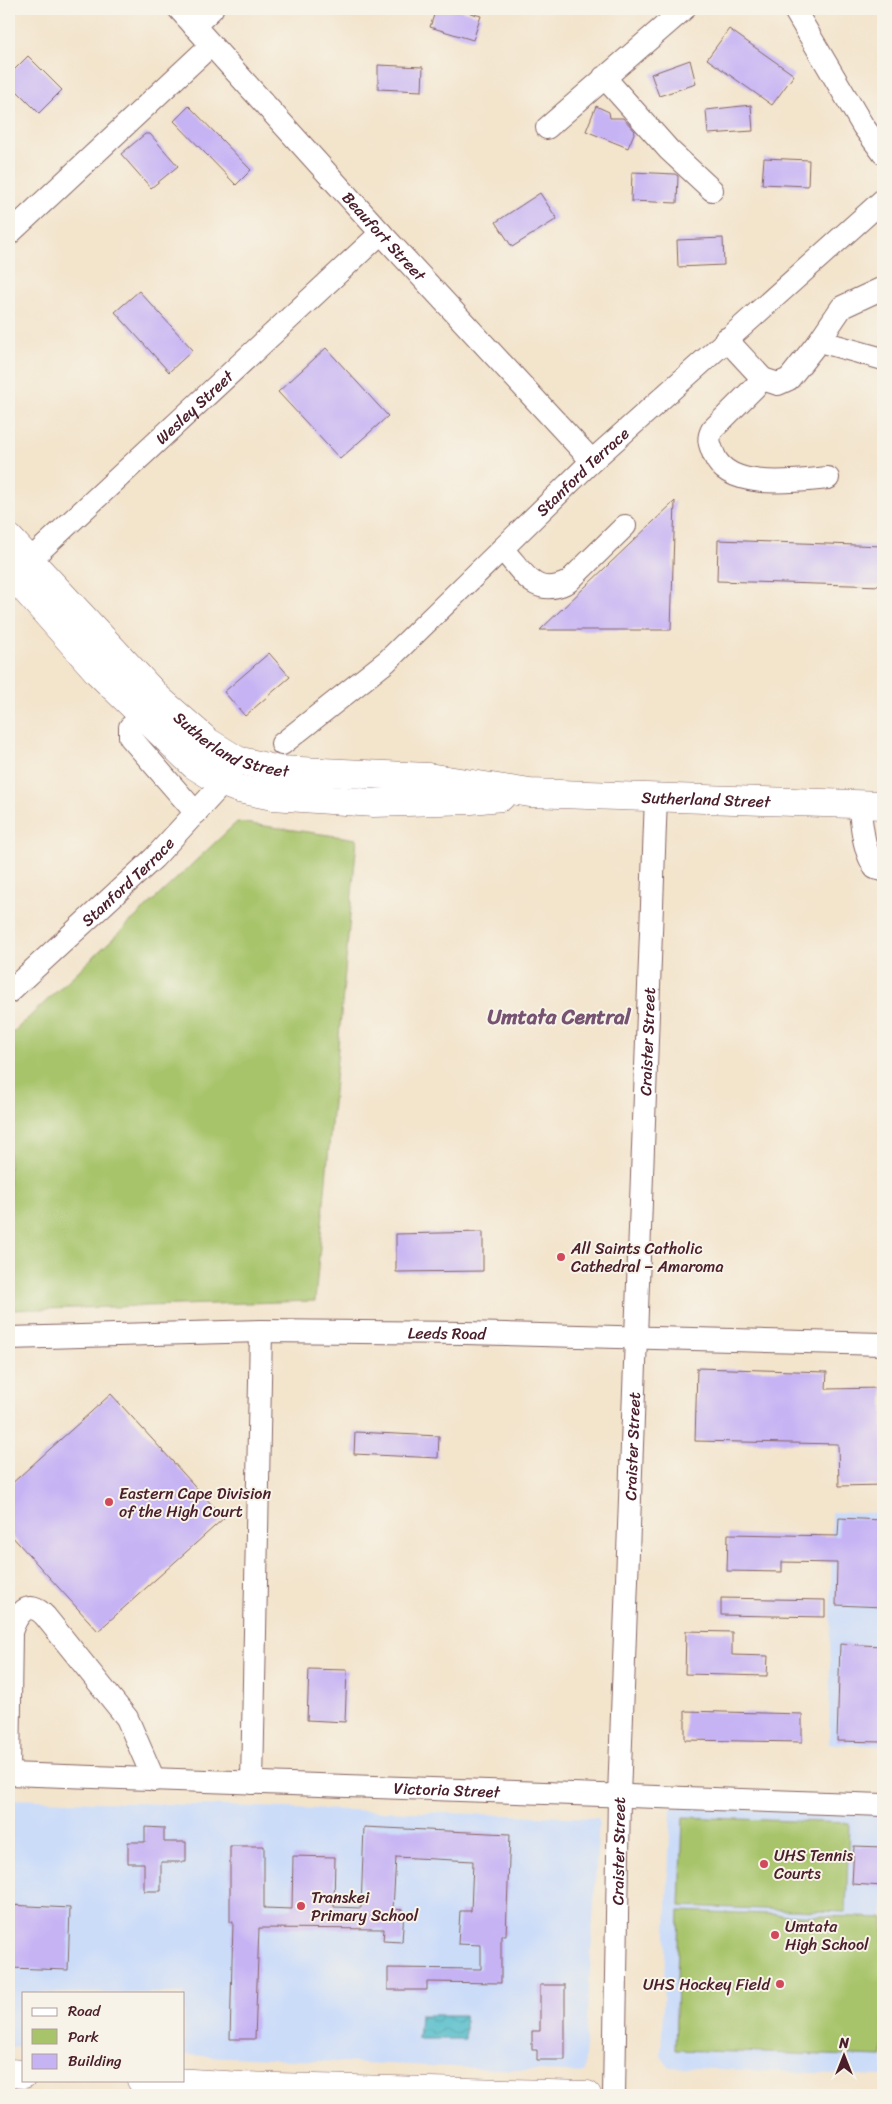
<svg xmlns="http://www.w3.org/2000/svg" width="892" height="2104" font-family="Sriracha,sans-serif">
  <style>
    .built { fill: #cbdcf9 }
    .park { fill: #a7c46b; stroke: #78724b }
    .water { fill: url(#water-waves); stroke: #4d6e7a }
    .building { fill: #c6b3f4 }
    .lines { fill: none; stroke-linecap: round; stroke-linejoin: round }
    .minor-casing { stroke: #856463; stroke-width: 24 }
    .major-casing { stroke: #856463; stroke-width: 29 }
    .highway-casing { stroke: #856463; stroke-width: 29 }
    .minor { stroke: #fff; stroke-width: 22 }
    .major { stroke: #fff; stroke-width: 28 }
    .highway { stroke: #fff; stroke-width: 28 }
    .poi-dot { fill: #d1495b; stroke: #f7f3e8; stroke-width: 2 }
    .labels { text-anchor: middle; stroke-width: 4; stroke-linejoin: round; paint-order: stroke }
    .street-label { font-size: 16px; fill: #4a1f2b; stroke: #f7f3e8 }
    .poi-label { font-size: 16px; fill: #4a1f2b; stroke: #f7f3e8; text-anchor: start }
    .district-label { font-size: 21px; font-weight: bold; fill: #755371; stroke: #f7f3e8 }
  </style>
  <defs>
    <pattern id="water-waves" width="16" height="10" patternUnits="userSpaceOnUse" patternTransform="scale(1.25)"><rect width="16" height="10" fill="#50bcca"/><path d="M0 5q4-4 8 0t8 0" fill="none" stroke="#4498a4"/></pattern>
  </defs>
  <rect width="100%" height="100%" fill="#f7f3e8"/>
  <filter id="ink" filterUnits="userSpaceOnUse"><feTurbulence type="fractalNoise" baseFrequency=".02" numOctaves="2"/><feDisplacementMap in="SourceGraphic" scale="10" xChannelSelector="R" yChannelSelector="G"/><feConvolveMatrix kernelMatrix="1 2 1 2 8 2 1 2 1" color-interpolation-filters="sRGB"/></filter>
  <filter id="wash" filterUnits="userSpaceOnUse"><feTurbulence type="fractalNoise" baseFrequency=".0096" numOctaves="4" result="noise"/><feDisplacementMap in="SourceGraphic" scale="20" xChannelSelector="R" yChannelSelector="G"/><feGaussianBlur stdDeviation="1.12" result="paint"/><feColorMatrix in="noise" values="0 0 0 0 0 0 0 0 0 0 0 0 0 0 0 0 0 1.4 0 .05"/><feComposite in="paint" operator="in"/></filter>
  <g filter="url(#wash)">
    <rect width="100%" height="100%" fill="#f3e4cc"/>
    <path class="built" d="M832,1512l51,1v233l-54,-2z
      M9,1799l590,19 -15,255 -400,-18v-62h-160v55l-15,-1z
      M671,1807l212,7v262l-214,-9 -8,-11z"/>
    <path class="park" d="M237,822l120,17 -42,462 -306,9v-274z
      M683,1817l166,6 -3,89 -166,-6z
      M679,1911l204,7v139l-208,-7z"/>
    <path class="water" d="M420,2015h45v24h-47z"/>
    <g id="blocks">
      <path class="building" d="M436,9h21l24,7 -8,24 -43,-13z
        M729,29l65,46 -22,30 -65,-46z
        M28,56l34,34 -23,23 -30,-30v-8z
        M690,60l6,24 -37,12 -8,-22z
        M378,65l45,2 -1,24 -44,-2z
        M751,105l2,26 -45,3 -2,-24z
        M189,106l62,64 -15,15 -62,-64z
        M596,106l13,6 1,6h13l12,13 -7,17 -42,-17z
        M145,134h5l28,32 -27,22 -30,-34z
        M764,158l45,2 -1,26 -46,-2z
        M632,172l43,2 3,2 -1,27 -46,-2z
        M540,193l17,26 -45,28 -16,-25z
        M723,238l1,27 -46,2 -1,-27z
        M139,291l54,59 -24,22 -54,-60z
        M326,348l62,68 -48,43 -62,-67z
        M675,501l-4,129h-131z
        M718,540l165,6v40l-166,-5z
        M269,653l21,24 -45,39 -21,-24z
        M483,1232v39l-87,1v-38z
        M697,1368l130,4 -1,17 57,-1v97l-44,1 -1,-42 -143,-3z
        M111,1394l113,124 -126,113 -89,-98v-47z
        M355,1432l84,4 -1,22 -84,-4z
        M839,1518l44,2v87l-47,-2 1,-42 -55,-1v10l-55,-1 1,-37 110,2z
        M721,1598l104,2v17l-104,-2z
        M686,1631l46,1v23l36,1 -1,20 -82,-2z
        M840,1644l43,2v96l-46,-1z
        M309,1669l38,1 -2,52 -38,-2z
        M685,1711l117,3v28l-117,-2z
        M145,1827l19,1v14h22v20h-25v29h-17v-28h-16v-21h17z
        M364,1827l146,7 -4,101h-5v48l-74,-1v8h-39v-22l93,1v-24l-23,-1 2,-33h11l2,-50 -77,-4 -3,52 11,1 -2,32 -19,-1 1,-12 -125,-1 -4,111h-25l3,-117h-3v-76h34v62l28,1 1,-53 42,1 -1,50 27,1z
        M854,1846l29,1v39l-31,-2z
        M9,1905l61,3 -2,62 -59,-2z
        M540,1985h25v75h-28v-10h-5v-19h8z"/>
    </g>
  </g>
  <g filter="url(#ink)">
    <use href="#blocks" fill-opacity="0" stroke="#856463" stroke-width="1"/>
    <g class="lines">
      <defs>
        <g id="minor">
          <path id="s1" d="M179,9l202,224 211,228"/>
          <path d="M794,9l69,117 20,27"/>
          <path d="M194,26l18,-17"/>
          <path d="M604,77l65,73 43,40"/>
          <path d="M547,128l137,-119"/>
          <path d="M9,234l202,-189"/>
          <path d="M726,339l37,40 15,5 11,-5 30,-38 23,-34 41,-19"/>
          <path d="M819,341l64,18"/>
          <path d="M763,379l-51,51c-5,9 -2,15 2,25 14,36 83,26 114,23"/>
          <path d="M502,549c22,23 32,50 66,33l57,-56"/>
          <path id="s2" d="M17,572l364,-339"/>
          <path d="M144,715l-14,12v10l66,76"/>
          <path id="s3" d="M282,744l105,-83 205,-200 291,-261"/>
          <path d="M859,804c3,22 4,45 16,64l8,2"/>
          <path id="s4" d="M9,992l145,-134 69,-75 9,-14"/>
          <path id="s5" d="M9,1338l252,-7 203,2 419,11"/>
          <path d="M9,1772l2,-140c6,-18 17,-34 34,-16l82,102 27,62"/>
          <path id="s6" d="M9,1774l874,31"/>
          <path d="M252,1783l9,-452"/>
          <path id="s7" d="M614,2095l5,-299 37,-999"/>
        </g>
        <g id="major">
          <path id="s8" d="M9,538l151,162 48,42 29,18 42,10 149,7 102,16 353,12"/>
          <path d="M9,571l89,101 96,93 29,18 16,6 34,7 101,7 97,-3 30,-3"/>
        </g>
        <path id="highway" d="M9,2073l15,1
          M141,2080l101,6 345,9"/>
      </defs>
      <use href="#minor" class="minor-casing"/>
      <use href="#major" class="major-casing"/>
      <use href="#highway" class="highway-casing"/>
      <use href="#minor" class="minor"/>
      <use href="#major" class="major"/>
      <use href="#highway" class="highway"/>
    </g>
  </g>
  <g class="poi-dot">
    <circle cx="561" cy="1257" r="5"/>
    <circle cx="109" cy="1502" r="5"/>
    <circle cx="764" cy="1864" r="5"/>
    <circle cx="301" cy="1906" r="5"/>
    <circle cx="775" cy="1935" r="5"/>
    <circle cx="780" cy="1984" r="5"/>
  </g>
  <g class="labels">
    <g class="street-label">
      <text dy="6" stroke="none"><textPath href="#s1" startOffset="306">Beaufort Street</textPath></text>
      <text dy="6" stroke="none"><textPath href="#s2" startOffset="242">Wesley Street</textPath></text>
      <text dy="6" stroke="none"><textPath href="#s3" startOffset="406">Stanford Terrace</textPath></text>
      <text dy="6" stroke="none"><textPath href="#s8" startOffset="308">Sutherland Street</textPath></text>
      <text dy="6" stroke="none"><textPath href="#s8" startOffset="791">Sutherland Street</textPath></text>
      <text dy="6" stroke="none"><textPath href="#s4" startOffset="162">Stanford Terrace</textPath></text>
      <text dy="6" stroke="none"><textPath href="#s7" startOffset="1054">Craister Street</textPath></text>
      <text dy="6" stroke="none"><textPath href="#s5" startOffset="438">Leeds Road</textPath></text>
      <text dy="6" stroke="none"><textPath href="#s7" startOffset="649">Craister Street</textPath></text>
      <text dy="6" stroke="none"><textPath href="#s6" startOffset="438">Victoria Street</textPath></text>
      <text dy="6" stroke="none"><textPath href="#s7" startOffset="244">Craister Street</textPath></text>
    </g>
    <g class="poi-label">
      <text x="571" y="1254">All Saints Catholic<tspan x="571" dy="18">Cathedral – Amaroma</tspan></text>
      <text x="119" y="1499">Eastern Cape Division<tspan x="119" dy="18">of the High Court</tspan></text>
      <text x="774" y="1861">UHS Tennis<tspan x="774" dy="18">Courts</tspan></text>
      <text x="311" y="1903">Transkei<tspan x="311" dy="18">Primary School</tspan></text>
      <text x="785" y="1932">Umtata<tspan x="785" dy="18">High School</tspan></text>
      <text x="770" y="1990" text-anchor="end">UHS Hockey Field</text>
    </g>
    <g class="district-label">
      <text x="559" y="1024">Umtata Central</text>
    </g>
  </g>
  <rect width="892" height="2104" fill="none" stroke="#f7f3e8" stroke-width="30"/>
  <rect x="22" y="1992" width="162" height="90" fill="#f7f3e8" stroke="#b29e9c"/>
  <rect x="32" y="2008" width="25" height="8" fill="#ffffff" stroke="#b29e9c"/>
  <text x="68" y="2016" font-size="15" fill="#4a1f2b">Road</text>
  <rect x="32" y="2029" width="25" height="15" fill="#a7c46b" stroke="#b29e9c"/>
  <text x="68" y="2042" font-size="15" fill="#4a1f2b">Park</text>
  <rect x="32" y="2054" width="25" height="15" fill="#c6b3f4" stroke="#b29e9c"/>
  <text x="68" y="2066" font-size="15" fill="#4a1f2b">Building</text>
  <g transform="translate(844 2056)" stroke="#f7f3e8" stroke-width="4" paint-order="stroke">
  <path d="M0-4L9 19L0 12L-9 19Z" fill="#4a1f2b"/>
  <text y="-8" font-size="14" font-weight="bold" text-anchor="middle" fill="#4a1f2b">N</text>
  </g>
</svg>
